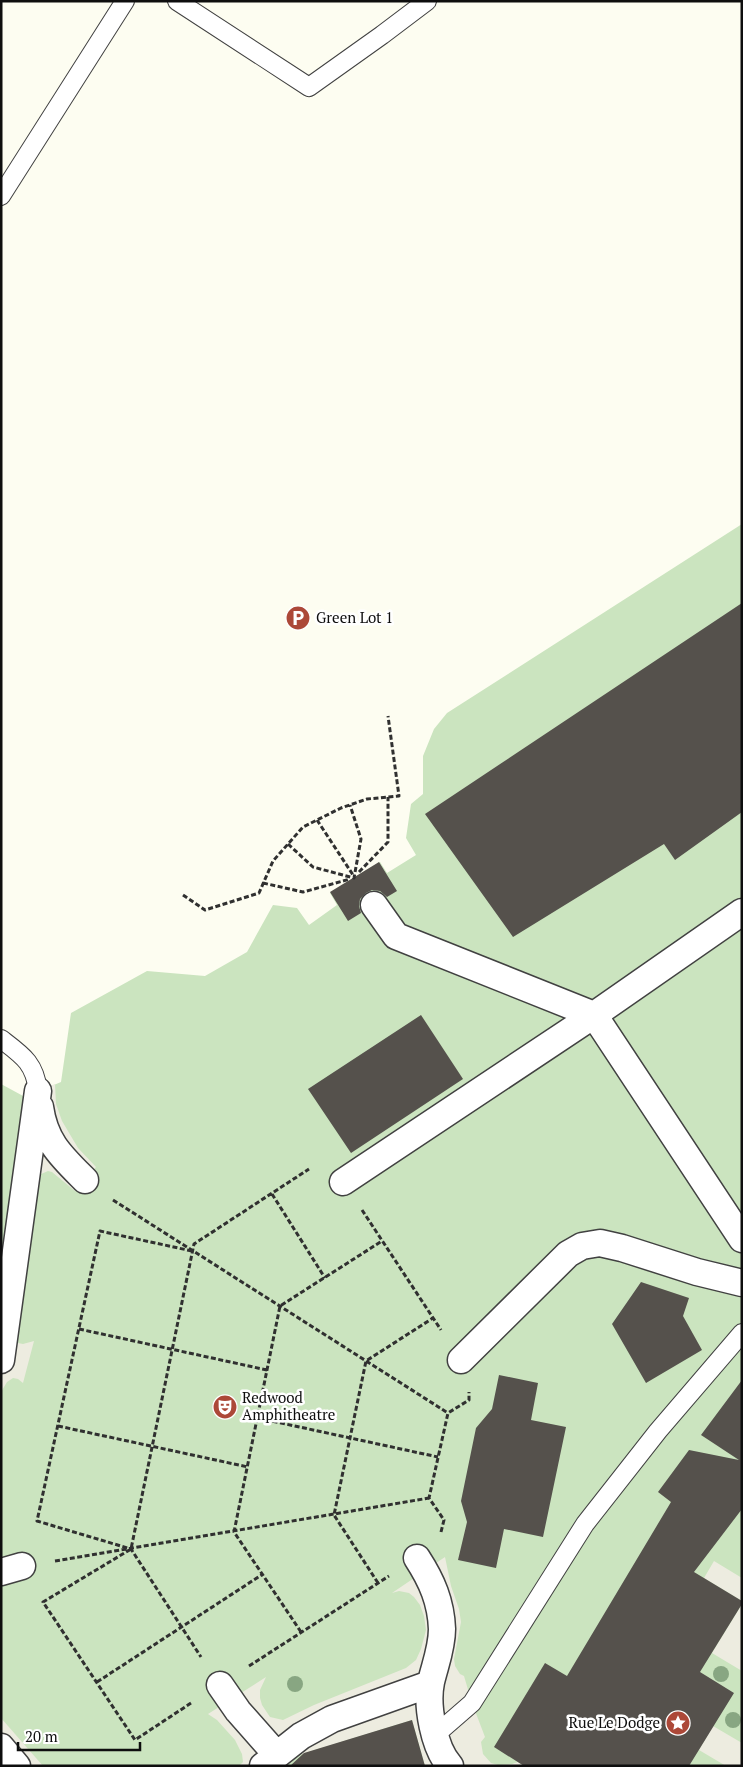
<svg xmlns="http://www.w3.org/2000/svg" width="743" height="1767" font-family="'PT Serif',serif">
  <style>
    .green { fill: #cbe4bf }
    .plaza { fill: #edece0 }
    .building { fill: #55514c }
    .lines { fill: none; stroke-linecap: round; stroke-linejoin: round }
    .service-casing { stroke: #414141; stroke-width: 20 }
    .pedestrian-casing { stroke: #414141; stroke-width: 29 }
    .path { stroke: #303030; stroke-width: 3; stroke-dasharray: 5 2.5; stroke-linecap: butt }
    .service { stroke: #fff; stroke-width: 18 }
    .pedestrian { stroke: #fff; stroke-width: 26 }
    .tree { fill: #88a682 }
    .labels { text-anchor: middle; stroke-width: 5; stroke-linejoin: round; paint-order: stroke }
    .poi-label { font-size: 15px; fill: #0e0e0e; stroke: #fff; text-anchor: start }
  </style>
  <rect width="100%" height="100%" fill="#fdfdf1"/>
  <path class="green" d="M742,524v1242h-741v-682l24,13 36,-15 10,-69 76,-42 58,5 42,-24 26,-47 24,3 12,17 28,-20 -7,-12 50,-31 7,11 29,-18 -10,-17 5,-34 12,-10v-38l11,-27 13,-16z"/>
  <path class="plaza" d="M55,1084l1,20 6,17 16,27 18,19 -21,24 -23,-19 -4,-1 -9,4 -24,162 3,6 5,1 11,-3 -11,42 -5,-4 -5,-1 -6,4 -6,10v-120l37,-181z
    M445,1557l6,29 8,23 2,13 -7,37 1,7 5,8 4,2 8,27 13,34 -4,5 2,12 8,9 7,2 14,-1 6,-2 6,4h-99l-13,-46 -116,36 -9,10h-48l4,-4 -1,-8 -7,-14 -18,-20 -9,-6 58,-37 -6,13v8l2,7 8,12 13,3 31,-15 92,-37 10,-8 5,-11 5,-19 -2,-14 -4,-11 -6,-8 -5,-4 -10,-2 -7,2z
    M714,1561l28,17v23l-38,-23z
    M742,1604v67l-30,-18z
    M1,1718l42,48h-42z
    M713,1726l29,17v23h-16l-27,-16z"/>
  <path class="building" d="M742,603v209l-67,48 -11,-16 -151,93 -88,-123z
    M379,862l18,29 -10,6 -7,-6 -8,-1 -6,3 -6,6 -1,7 2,7 -13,8 -18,-29z
    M421,1015l42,64 -112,74 -43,-64z
    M641,1282l48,16 -6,18 19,34 -56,33 -34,-59z
    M499,1375l39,8 -7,37 35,7 -23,110 -39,-8 -8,39 -38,-8 9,-38 -6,-21 15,-73 16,-19z
    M742,1380v129l-48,63 48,29v3l-42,68 34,21 -45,73h-165l-30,-19 51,-84 22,13 104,-174 -13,-10 31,-42 50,10 -38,-25z
    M412,1720l13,46h-135l14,-13z"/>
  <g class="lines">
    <defs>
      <path id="service" d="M177,1l132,86 73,-52 45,-34
        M1,196l124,-195
        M1,1039c21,16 34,24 37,52
        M434,1736l38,-33 113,-179 73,-93 84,-98"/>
      <path id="pedestrian" d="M374,905l22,31 198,79 148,224
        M40,1107c5,35 21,49 45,73
        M343,1182l251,-167 148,-103
        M1,1360l37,-269
        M461,1360l107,-106 14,-8 18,-3 22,5 75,24 45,11
        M417,1558c15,23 24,44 25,71 0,19 -7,36 -11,53 -5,24 3,66 19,84
        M1,1572l21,-6
        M220,1685l18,26 39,44
        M1,1747l16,19
        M263,1766l38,-30 31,-17 98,-35"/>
    </defs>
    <use href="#service" class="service-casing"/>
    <use href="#pedestrian" class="pedestrian-casing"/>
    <path class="path" d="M317,820l38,58
      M288,844l25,23 41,11 7,-39 -11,-34
      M359,872l29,-30v-45
      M263,883l40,9 47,-13
      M183,895l22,15 54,-17 14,-32 30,-34 38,-19 26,-9 32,-3 -11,-80
      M272,1194l53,84
      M113,1200l335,213
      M362,1210l79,120
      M192,1251l-92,-20 -63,290 94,28 70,108
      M79,1329l188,41
      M258,1418l180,39
      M58,1426l190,41
      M441,1532l3,-12 -15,-22 19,-85 21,-13v-8
      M55,1561l374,-63
      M378,1583l-44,-68 32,-154 67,-43
      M301,1632l-67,-100 46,-226 102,-65
      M249,1666l140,-90
      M97,1682l166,-108
      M191,1703l-56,37 -92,-138 88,-53 63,-305 115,-75"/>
    <use href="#service" class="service"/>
    <use href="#pedestrian" class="pedestrian"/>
  </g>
  <g class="tree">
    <circle cx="721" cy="1674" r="8"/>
    <circle cx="295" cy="1684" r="8"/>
    <circle cx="733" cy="1720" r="8"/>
  </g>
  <defs>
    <symbol id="parking-disc" viewBox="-11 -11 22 22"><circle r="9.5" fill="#ac4838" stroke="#fff"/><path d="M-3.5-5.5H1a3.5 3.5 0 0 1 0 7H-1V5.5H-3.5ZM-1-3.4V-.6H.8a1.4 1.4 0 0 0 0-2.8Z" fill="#fff"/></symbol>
    <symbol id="theatre-disc" viewBox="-11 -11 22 22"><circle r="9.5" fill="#ac4838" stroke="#fff"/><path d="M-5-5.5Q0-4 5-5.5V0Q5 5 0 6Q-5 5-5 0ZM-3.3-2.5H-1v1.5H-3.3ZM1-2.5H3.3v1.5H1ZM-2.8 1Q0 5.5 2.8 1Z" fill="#fff"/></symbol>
    <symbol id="sight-disc" viewBox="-11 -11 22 22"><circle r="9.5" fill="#ac4838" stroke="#fff"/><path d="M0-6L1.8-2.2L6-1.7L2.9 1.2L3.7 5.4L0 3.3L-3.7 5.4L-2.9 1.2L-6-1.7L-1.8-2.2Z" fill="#fff"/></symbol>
  </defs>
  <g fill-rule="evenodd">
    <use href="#parking-disc" x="284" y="604" width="28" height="28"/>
    <use href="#theatre-disc" x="211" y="1393" width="28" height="28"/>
    <use href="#sight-disc" x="664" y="1709" width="28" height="28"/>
  </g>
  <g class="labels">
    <g class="poi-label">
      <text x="316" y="623">Green Lot 1</text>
      <text x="242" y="1403">Redwood<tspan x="242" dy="17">Amphitheatre</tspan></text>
      <text x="660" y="1728" text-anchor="end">Rue Le Dodge</text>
    </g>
  </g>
  <rect width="743" height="1767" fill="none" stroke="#0e0e0e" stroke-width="5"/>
  <path d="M18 1742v8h122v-8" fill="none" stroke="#0e0e0e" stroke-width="2.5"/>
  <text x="25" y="1742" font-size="15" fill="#0e0e0e" stroke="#ffffff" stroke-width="4" paint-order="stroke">20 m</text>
</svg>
